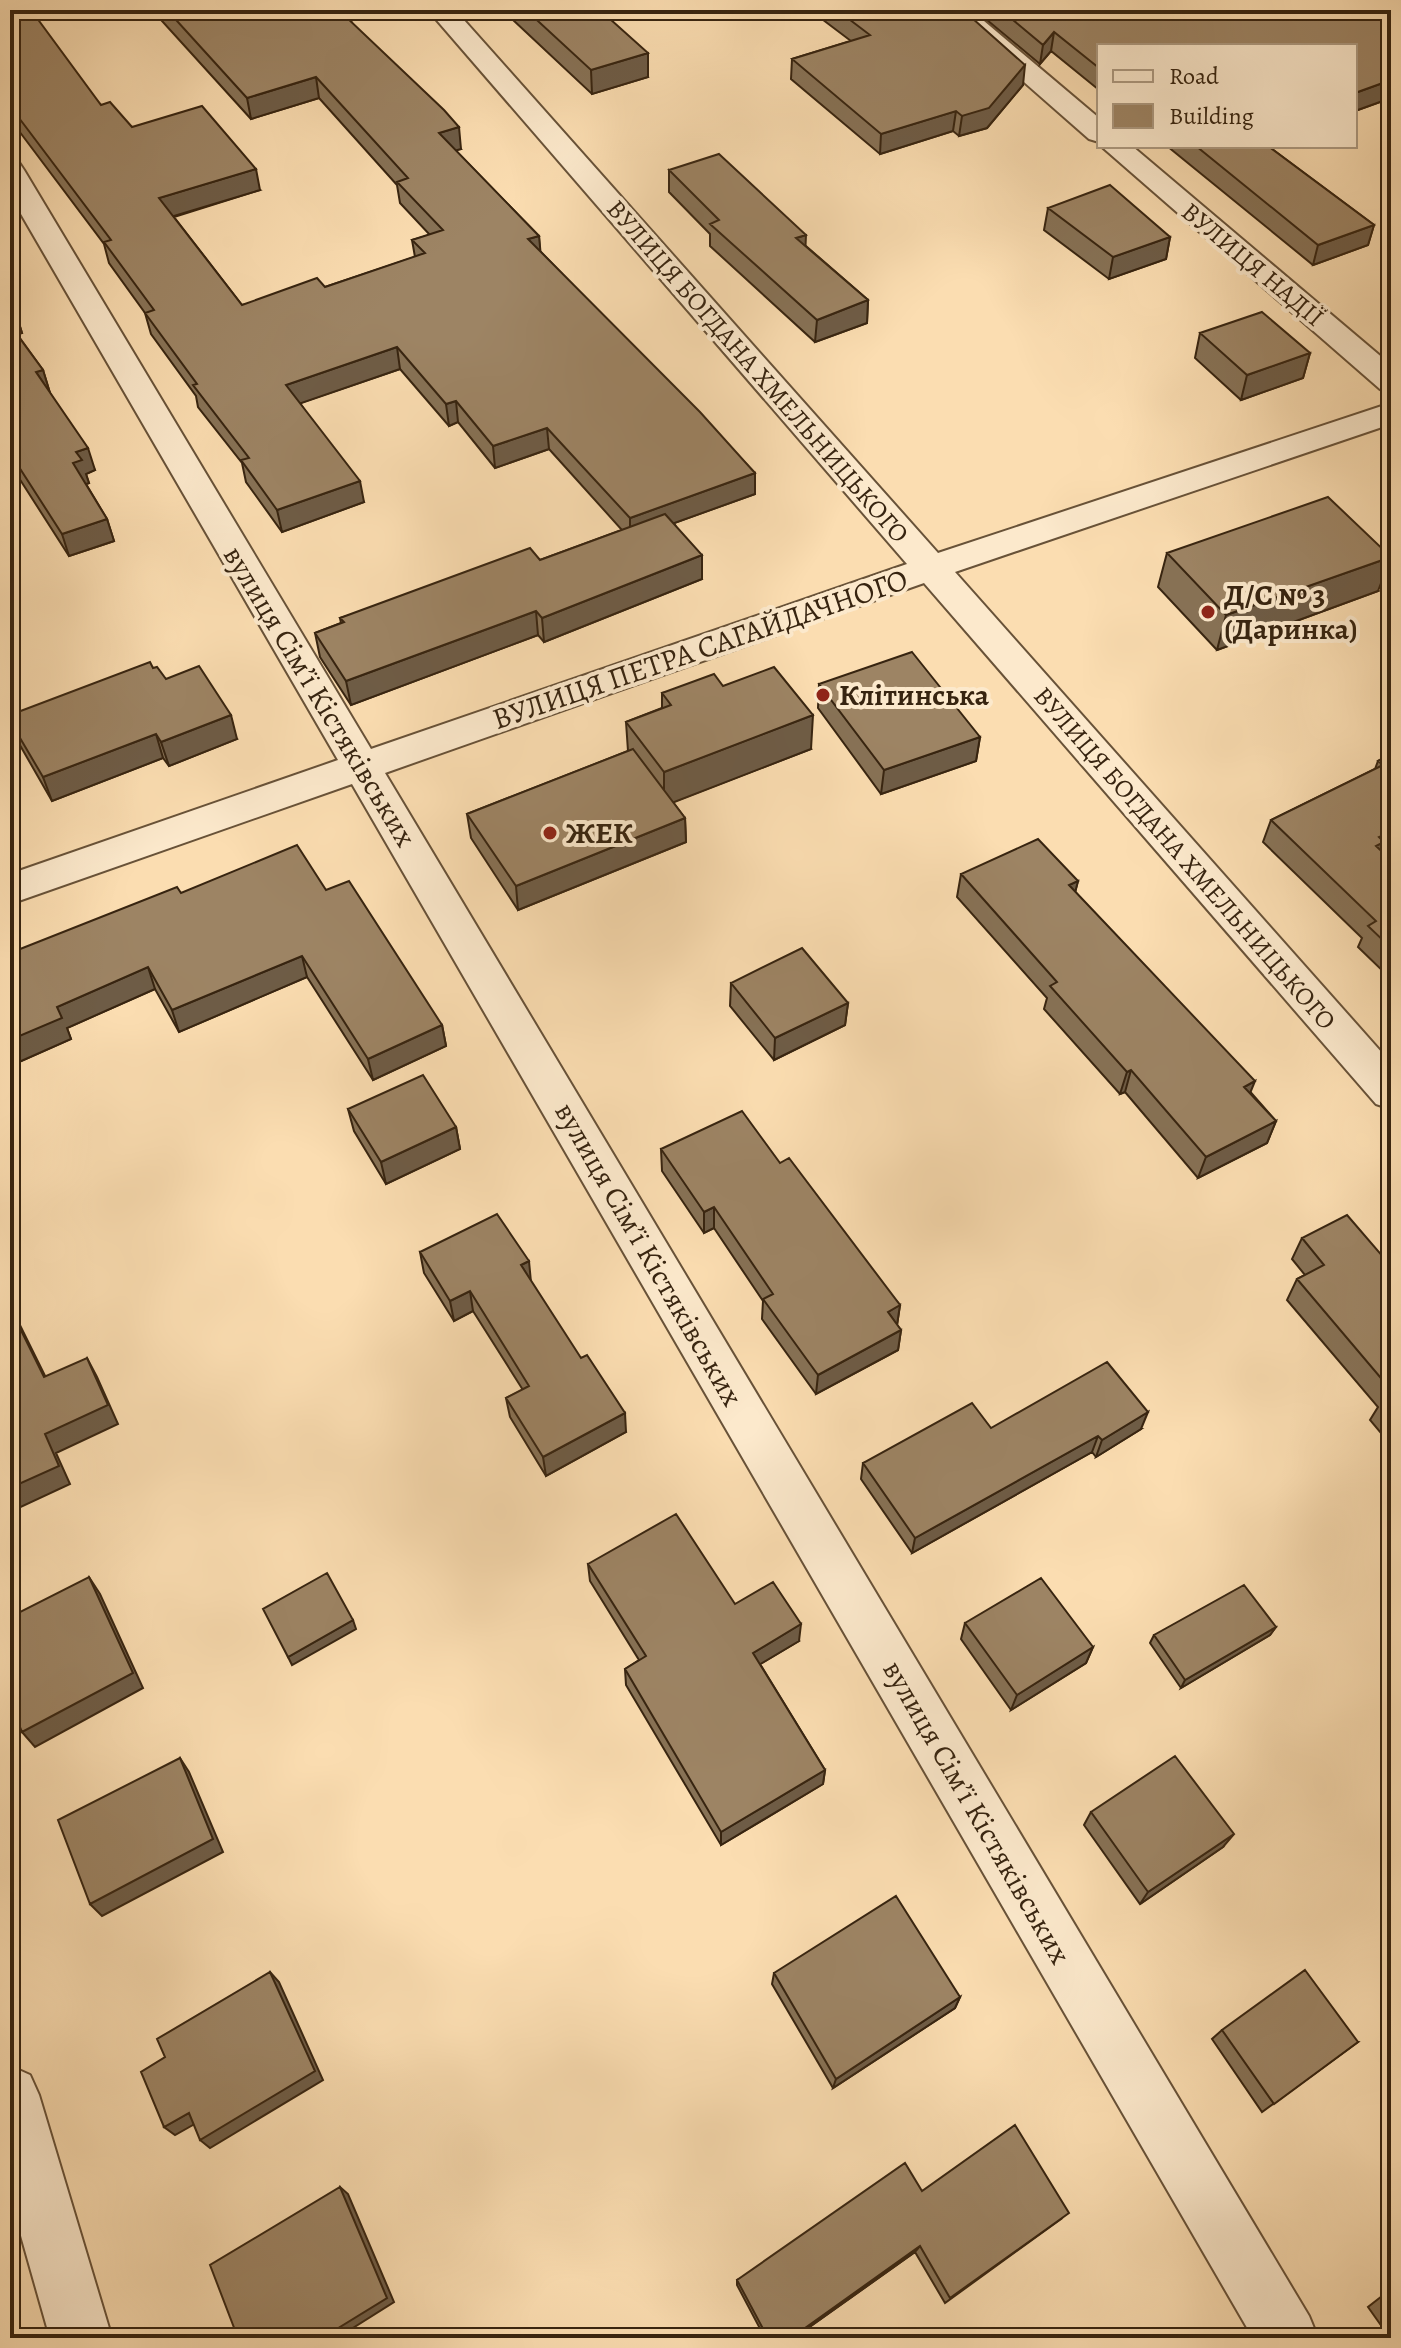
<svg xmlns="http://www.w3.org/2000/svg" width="1401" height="2348" font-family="Alegreya,serif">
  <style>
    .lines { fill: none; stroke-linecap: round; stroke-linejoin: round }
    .street-casing { stroke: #685238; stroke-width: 4 }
    .street { fill: #fce9cc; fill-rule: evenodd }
    .wall { fill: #877256; stroke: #372410; stroke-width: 2 }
    .shaded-wall { fill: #6e5c46; stroke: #372410; stroke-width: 2 }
    .building { fill: #9d8464; stroke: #372410; stroke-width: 2 }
    .poi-dot { fill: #8f2418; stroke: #fce9cc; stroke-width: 3 }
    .labels { text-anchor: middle; stroke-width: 8; stroke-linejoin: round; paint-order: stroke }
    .far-street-label { font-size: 26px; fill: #372410; stroke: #fce9cc }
    .poi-label { font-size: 30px; font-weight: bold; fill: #372410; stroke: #fce9cc; text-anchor: start }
    .street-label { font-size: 30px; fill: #372410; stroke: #fce9cc }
  </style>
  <rect width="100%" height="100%" fill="#fbddb1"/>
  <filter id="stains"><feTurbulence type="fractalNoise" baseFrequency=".0025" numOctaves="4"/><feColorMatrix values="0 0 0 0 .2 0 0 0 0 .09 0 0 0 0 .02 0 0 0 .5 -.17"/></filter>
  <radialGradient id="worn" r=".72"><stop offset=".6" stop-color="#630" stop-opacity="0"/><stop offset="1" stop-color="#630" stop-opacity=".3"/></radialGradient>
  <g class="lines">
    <defs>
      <path id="street" d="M428,10h27l483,543 453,-150v21l-436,148 436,491v46l-15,-5 -452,-521 -539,190 924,1543 9,22h-65l-901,-1554 -342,120v-30l328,-114 -328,-565v-34l10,3 4,6 347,579 536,-185z
        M942,10h29l128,108v24l-10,-3z
        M1101,146h31l259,219v27l-11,-3z
        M10,2066l20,9 9,20 73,243h-62l-40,-141z"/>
    </defs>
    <use href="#street" class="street-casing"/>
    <use href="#street" class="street"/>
  </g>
  <path class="wall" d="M10,10l91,95 31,22 128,63 -86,27 68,88 83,-18 90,-30 -3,-17 18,-5 -30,-32 -3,-18 -78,-87 -68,21 -99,-109h195l5,13 109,126 -6,1 84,86 1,15 215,222v21l-81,29 28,56 -158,63 -6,-7 -187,70 -31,-48 -5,-24 26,-10 -1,-5 200,-58 82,-30 -73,-81 -54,19 -37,-46 -9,4 -49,-57 -100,34 64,99 -82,30 -36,-50 -4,-19 -44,-56 -2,-11 -45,-62 -6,-21 -36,-50 -5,-19 -94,-125z
    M511,10h89l48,67 -56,17 -80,-75z
    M810,10h153l60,75 -36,43 -28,8 -6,-5 -73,23 -89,-75 1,-20 59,-18z
    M975,10h416v88l-36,13v-65h-256v44l-48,-39 -11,13z
    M1167,146h101l106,79 -6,20 -55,20z
    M669,170l137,76 62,54 -1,23 -52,19 -105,-96v-12l-41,-42z
    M1048,208l122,29 -4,22 -57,20 -65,-49z
    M15,310l7,23 -5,1 26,36 7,23 45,77 -9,4 3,9 -3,1 21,35 7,22 -45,15 -59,-92v-153z
    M1200,333l110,20 -7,25 -62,22 -46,-42z
    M1167,553l211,38 -161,59 -59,-63z
    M153,668l84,71 -68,27 -6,-8 -111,43 -35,-61 -7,-17v-8z
    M819,684l161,53 -4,24 -95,33 -63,-86z
    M723,686l88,63 -138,53 12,16 1,24 -168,68 -47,-72 -4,-24 161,-63 -2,-29 36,-14v-15z
    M1391,754v95l-8,4 8,7v119l-33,-32 4,-9 -99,-96 8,-22 104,-51 3,-8z
    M961,874l117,7 -3,11 201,229 -9,22 -69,35 -73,-86 -5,2 -76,-85 3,-11 -90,-101z
    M326,890l116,135 4,21 -73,34 -66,-103 -128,55 -24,-43 -88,39 4,11 -61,27 171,-173z
    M731,983l117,20 -3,22 -71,35 -44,-54z
    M348,1109l108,18 4,22 -74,35 -32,-53z
    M661,1149l119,14 120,142 -3,20 4,5 -3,20 -82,44 -54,-75 1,-18 -49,-73 -10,5 -42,-62z
    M1302,1238l89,28v179l-21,-25 8,-13 -91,-107 10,-21 8,-4 -13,-16z
    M420,1252l111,30 95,150 -80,44 -36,-59 -4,-19 17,-8 -50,-79 -19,10 -30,-48z
    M991,1428l150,1 -45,28 -4,-5 -180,101 -51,-74 2,-16z
    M588,1564l147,40 64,37 -39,23 65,106 -2,14 -102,61 -95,-160 -1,-16 14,-9 -49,-79z
    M965,1623l128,24 -7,16 -75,47 -50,-71z
    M1276,1627l-6,8 -89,53 -31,-45 4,-8z
    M1091,1812l132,35 -83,57 -56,-79z
    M774,1973l186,24 -5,11 -122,80 -61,-104z
    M1222,2030l136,12 -96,70 -50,-73z
    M922,2191l139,28 -116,84 -30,-51 -121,86h-29l-28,-53v-5z
    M1391,2289v49h-1l-22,-31z"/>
  <path class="shaded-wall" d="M1054,32l-3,19 -11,13 3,-19z
    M648,53v24l-56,17 -1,-24z
    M1025,65l-2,20 -36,43 -28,8 3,-20z
    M316,77l3,21 -68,21 -4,-21z
    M1391,80v18l-36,13v-18z
    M956,111l-3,20 -73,23 1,-20z
    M459,127l2,22 -20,6 -2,-22z
    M256,169l4,21 -96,29 -5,-21z
    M1374,225l-6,20 -55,20 5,-20z
    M806,235l-1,22 -9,-19z
    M539,236l2,21 -13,-18z
    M1170,237l-4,22 -57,20 4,-22z
    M868,300l-1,23 -52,19 2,-22z
    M15,310l7,23 -12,3v-25z
    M397,347l3,22 -110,38 -4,-22z
    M1310,353l-7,25 -62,22 6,-25z
    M43,370l7,23 -14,-21z
    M456,401l2,21 -9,4 -3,-22z
    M547,428l2,21 -54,19 -2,-22z
    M88,448l7,22 -9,4 3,9 -9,3 -7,-23 3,-11z
    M755,473v21l-125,45v-21z
    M360,481l4,21 -82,30 -5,-22z
    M107,519l7,22 -45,15 -7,-22z
    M702,555v24l-158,63 -2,-24z
    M1391,557l-13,34 -161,59 9,-35z
    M536,611l2,24 -187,70 -5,-24z
    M231,715l6,24 -68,27 -8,-24z
    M813,715l-2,34 -147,57v-34z
    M156,734l7,24 -111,43 -9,-24z
    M980,737l-4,24 -95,33 3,-24z
    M685,818l1,24 -168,68 -2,-24z
    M1391,832v17l-12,6 -12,13 12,-31z
    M1078,881l-6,24 -3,-20z
    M302,956l5,21 -128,55 -7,-22z
    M148,967l7,22 -88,39 4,11 -61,27v-26l47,-33z
    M848,1003l-3,22 -71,35 1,-22z
    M442,1025l4,21 -73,34 -5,-21z
    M1131,1070l-6,22 -5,2 7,-22z
    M1255,1081l-9,22 -2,-16z
    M1276,1121l-9,22 -69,35 8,-21z
    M456,1127l4,22 -74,35 -5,-22z
    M714,1207v21l-10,5v-21z
    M529,1261l2,21 -10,-17z
    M470,1291l3,20 -19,10 -4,-20z
    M10,1305l45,91 -11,-19 -34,-69z
    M900,1305l-3,20 -9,-13z
    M901,1330l-3,20 -82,44 2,-19z
    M87,1358l10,19 21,47 -62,29 14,31 -60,28v-24l35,-54z
    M1148,1412l-7,17 -45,28 6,-17z
    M625,1413l1,19 -80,44 -3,-19z
    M1098,1436l-6,16 -180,101 3,-15z
    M89,1577l11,17 43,94 -108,59 -13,-15z
    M353,1620l3,9 -64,36 -4,-8z
    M801,1624l-2,17 -47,28 1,-16z
    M1276,1627l-6,8 -89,53 4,-8z
    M1093,1647l-7,16 -75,47 6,-15z
    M180,1758l9,14 34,80 -121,64 -12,-12z
    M825,1770l-2,14 -102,61v-13z
    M1234,1834l-11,13 -83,57 8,-12z
    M270,1972l9,10 44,98 -113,68 -10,-8z
    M960,1997l-5,11 -122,80 3,-9z
    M189,2113l11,8 -25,14 -11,-8z
    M340,2187l8,7 46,108 -57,36h-15z
    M920,2246l-5,6 -121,86h-3z"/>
  <path class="building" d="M10,10h21l70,95 9,-3 22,25 70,-21 54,63 -97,29 83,107 75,-27 8,9 100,-34 -13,-13 31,-10 -46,-48 11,-4 -92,-101 -69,21 -80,-88h180l4,4 -6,2 99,94 15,17 -20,6 100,103 -11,3 172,173 55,61 -125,45 -83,-90 -54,18 -37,-45 -10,3 -49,-57 -111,38 74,96 -83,29 -36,-50 8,-2 -56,-73 4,-1 -52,-71 9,-3 -50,-68 7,-2 -101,-134z
    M526,10h74l48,43 -57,17z
    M837,10h126l62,55 -36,43 -27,8 -6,-5 -75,23 -89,-75 78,-24z
    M1001,10h390v70l-36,13v-47h-256v22l-45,-36 -11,13z
    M1196,146h72l106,79 -56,20z
    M719,154l87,81 -10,3 72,62 -51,20 -107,-96 9,-4 -50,-50z
    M1110,185l60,52 -57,20 -65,-49z
    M10,303l5,7 -5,1z
    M1262,312l48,41 -63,22 -47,-42z
    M10,325l33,45 -7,2 52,76 -12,4 6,8 -9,3 34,56 -45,15 -52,-81z
    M1328,497l63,60 -165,58 -59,-62z
    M665,514l37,41 -160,63 -6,-7 -190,70 -31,-48 29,-11 -4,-4 190,-70 10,12z
    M912,652l68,85 -96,33 -65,-86z
    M150,662l3,6 4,-1 9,12 33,-13 32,49 -70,27 -5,-8 -113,43 -33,-56v-6z
    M774,667l39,48 -149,57 -38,-50 45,-17 -9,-12 52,-19 9,12z
    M633,749l52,69 -169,68 -49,-72z
    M1391,754v78l-12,5 5,5 -8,4 15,14v88l-23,-22 8,-5 -105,-101 112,-55 -5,-4z
    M1038,839l40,42 -9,4 186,196 -11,6 32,34 -70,36 -75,-87 -4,2 -77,-86 7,-4 -96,-108z
    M297,845l29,45 23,-9 93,144 -74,34 -66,-103 -130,54 -24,-43 -91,40 5,11 -52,22v-87l167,-66 4,6z
    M802,948l46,55 -73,35 -44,-55z
    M423,1075l33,52 -75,35 -33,-53z
    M742,1111l38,52 9,-5 111,147 -12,7 13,18 -83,45 -55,-76 10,-5 -59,-87 -10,5 -43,-63z
    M497,1214l32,47 -8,4 60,93 6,-3 38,58 -82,44 -37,-59 23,-12 -59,-95 -20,10 -30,-49z
    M1347,1215l44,51v124l-94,-111 27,-14 -22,-27z
    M10,1308l34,69 43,-19 21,47 -63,29 14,32 -49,22z
    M1107,1362l41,50 -46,28 -4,-4 -183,102 -52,-75 109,-60 19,25z
    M1391,1396v15l-9,-10z
    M676,1514l59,90 38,-22 28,42 -48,29 72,117 -104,62 -96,-163 21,-13 -58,-92z
    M327,1573l26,47 -65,37 -25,-48z
    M89,1577l44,96 -111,59 -12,-30v-85z
    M1041,1578l52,69 -76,48 -52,-72z
    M1244,1585l32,42 -91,53 -31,-45z
    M1175,1756l59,78 -86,58 -57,-80z
    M180,1758l33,81 -123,65 -32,-84z
    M896,1896l64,101 -124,82 -62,-106z
    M1305,1970l53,72 -84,62 -52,-74z
    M270,1972l45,99 -115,69 -11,-27 -25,14 -23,-55 24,-15 -8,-18z
    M1015,2125l54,88 -119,85 -30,-52 -129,92h-23l-31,-58 168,-117 17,28z
    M340,2187l47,111 -65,40h-84l-28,-73z
    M1391,2296v17l-8,-11z"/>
  <g class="poi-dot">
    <circle cx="1208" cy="612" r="8"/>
    <circle cx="823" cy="695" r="8"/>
    <circle cx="550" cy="833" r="8"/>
  </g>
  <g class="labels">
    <g class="far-street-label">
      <text transform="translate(1253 264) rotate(40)" y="9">ВУЛИЦЯ НАДІЇ</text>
      <text transform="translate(758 371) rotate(49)" y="9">ВУЛИЦЯ БОГДАНА ХМЕЛЬНИЦЬКОГО</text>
      <text transform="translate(1185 858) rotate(49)" y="9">ВУЛИЦЯ БОГДАНА ХМЕЛЬНИЦЬКОГО</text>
    </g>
    <g class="poi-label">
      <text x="1224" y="605">Д/С № 3<tspan x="1224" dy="34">(Даринка)</tspan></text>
      <text x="839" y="705">Клітинська</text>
      <text x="566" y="843">ЖЕК</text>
    </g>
    <g class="street-label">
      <text transform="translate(700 649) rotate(-19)" y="10">ВУЛИЦЯ ПЕТРА САГАЙДАЧНОГО</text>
      <text transform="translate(320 696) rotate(59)" y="10">вулиця Сімʼї Кістяківських</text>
      <text transform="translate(649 1254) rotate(60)" y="10">вулиця Сімʼї Кістяківських</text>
      <text transform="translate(977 1812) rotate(60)" y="10">вулиця Сімʼї Кістяківських</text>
    </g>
  </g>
  <rect width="1401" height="2348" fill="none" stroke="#fbddb1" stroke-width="40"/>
  <rect x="12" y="12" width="1377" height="2324" fill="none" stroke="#372410" stroke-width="4"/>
  <rect x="20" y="20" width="1361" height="2308" fill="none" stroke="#372410" stroke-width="2"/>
  <rect x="1097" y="44" width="260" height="104" fill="#fce9cc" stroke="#ad9a81" stroke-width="2"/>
  <rect x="1113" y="70" width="40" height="12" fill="#fce9cc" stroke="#ad9a81" stroke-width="2"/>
  <text x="1169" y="84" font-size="24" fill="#372410">Road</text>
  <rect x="1113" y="104" width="40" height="24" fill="#9d8464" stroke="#ad9a81" stroke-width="2"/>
  <text x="1169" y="124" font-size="24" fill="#372410">Building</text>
  <rect width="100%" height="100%" filter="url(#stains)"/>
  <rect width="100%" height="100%" fill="url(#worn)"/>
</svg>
